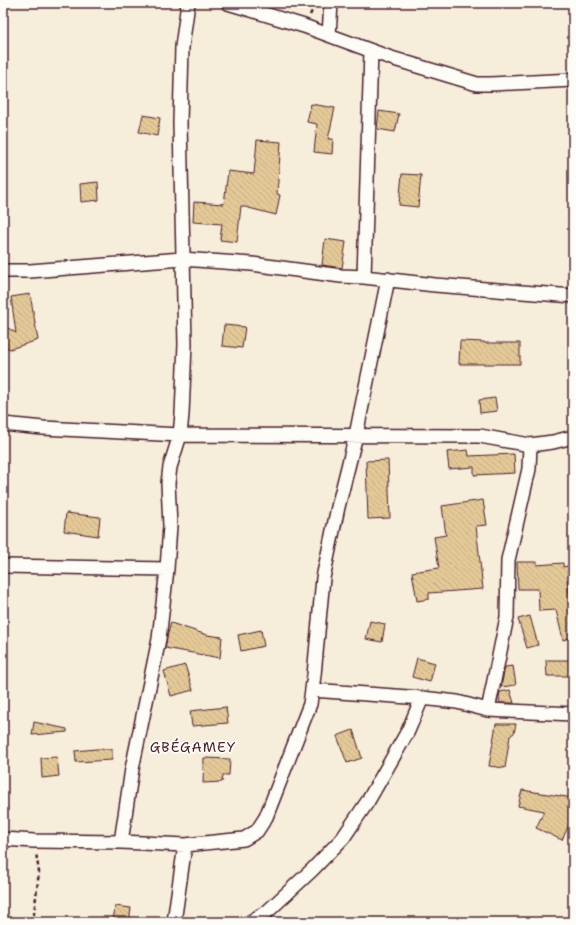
<svg xmlns="http://www.w3.org/2000/svg" width="576" height="925" font-family="'Shantell Sans',sans-serif">
  <style>
    .building { fill: url(#building-back-hatch); stroke: #4a1f2b }
    .lines { fill: none; stroke-linecap: round; stroke-linejoin: round }
    .minor-casing { stroke: #4a1f2b; stroke-width: 16 }
    .path { stroke: #4a1f2b; stroke-width: 2.5; stroke-dasharray: 4 3; stroke-linecap: butt }
    .minor { stroke: #fdfcf7; stroke-width: 13 }
    .labels { text-anchor: middle; stroke-width: 3.5; stroke-linejoin: round; paint-order: stroke }
    .quarter-label { font-size: 14px; letter-spacing: 1px; fill: #4a1f2b; stroke: #fdfcf7 }
  </style>
  <defs>
    <pattern id="building-back-hatch" width="6" height="6" patternUnits="userSpaceOnUse"><rect width="6" height="6" fill="#e4c998"/><path d="M-1 5l2 2M0 0l6 6M5-1l2 2" fill="none" stroke="#c5ac83"/></pattern>
  </defs>
  <rect width="100%" height="100%" fill="#f6edda"/>
  <filter id="ink" filterUnits="userSpaceOnUse"><feTurbulence type="fractalNoise" baseFrequency=".025" numOctaves="2"/><feDisplacementMap in="SourceGraphic" scale="8" xChannelSelector="R" yChannelSelector="G"/><feConvolveMatrix kernelMatrix="1 2 1 2 8 2 1 2 1" color-interpolation-filters="sRGB"/></filter>
  <g filter="url(#ink)">
    <path class="building" d="M311,104l24,4 -7,31h5l-1,15 -18,-2 3,-28 -10,-2z
      M379,111l20,3 -4,18 -18,-3z
      M143,115l17,3 -3,18 -18,-4z
      M257,140l24,2 -4,52 3,1 -4,20 -35,-9 -4,36 -17,-2 2,-16 -29,-2 1,-20 30,2 4,-33 26,3z
      M402,174l19,1 -3,32 -19,-2z
      M98,182l1,18 -18,2 -1,-18z
      M325,239l21,3 -4,26 -20,-3z
      M30,294l8,46 -28,9 -7,-4v-20l13,8 -5,-36z
      M224,325l21,2 -3,21 -20,-2z
      M460,341l24,1v1h36v21h-61z
      M495,398l2,13 -17,2 -1,-13z
      M468,450l1,6 45,-2 1,19 -41,2v-8l-25,2 -2,-17z
      M388,460l2,58 -22,1 -2,-58z
      M483,500l4,25 -11,1 7,63 -54,4v6l-12,2 -5,-29 27,-4 -5,-31 12,-2 -4,-29z
      M66,513l34,4 -2,19 -34,-5z
      M517,562h20v3l26,-2v4l10,-2v14l-6,1 6,35v22l-10,3 -7,-30 -17,1 -1,-22h-20z
      M530,616l8,29 -11,3 -9,-29z
      M370,621l15,3 -3,18 -16,-3z
      M171,623l36,12 15,2 -2,21 -55,-10 3,-15z
      M261,630l3,16 -23,5 -3,-16z
      M417,658l18,5 -5,19 -18,-5z
      M546,660h27v16h-26z
      M185,665l8,25 -22,6 -7,-25z
      M513,666l3,19 -15,2 4,-20z
      M510,690l4,13h-14l-1,-5 1,-6z
      M226,707l2,16 -36,3 -2,-15z
      M34,722l33,7v3l-35,3z
      M496,724h20l-2,9 -4,3 -5,32 -16,-2z
      M353,730l9,28 -15,5 -10,-27z
      M96,749h16v11l-36,2 -1,-11z
      M57,757l2,19 -17,2 -1,-20z
      M204,758l26,1 -1,16h-6l-1,7 -19,1z
      M522,790l51,8v18l-11,24 -26,-12 8,-17 -26,-5z
      M115,906l16,2 -2,14h-16z"/>
    <g class="lines">
      <defs>
        <path id="minor" d="M228,3l76,23 87,32 86,26h14l82,-4
          M329,35l2,-32
          M3,271h27l152,-12 70,5 89,12 23,1 71,8 138,11
          M364,277l7,-226
          M3,424l40,4 137,7 300,1 50,9 -1,24 -21,91 -1,57 -19,93
          M530,445l23,-3 20,-5
          M3,566l164,3
          M312,690l110,8 35,4 31,8 85,4
          M3,839l31,2 87,1 64,3 59,-6 13,-8 9,-14 44,-113 4,-29 9,-97 15,-71 18,-72 32,-156
          M121,842l11,-73 27,-130 8,-70 3,-43 -2,-43 2,-16 10,-32 2,-21 3,-70 -5,-221 2,-76 6,-44
          M174,922l11,-77
          M250,922l18,-11 44,-41 31,-32 25,-37 40,-70 14,-33"/>
      </defs>
      <use href="#minor" class="minor-casing"/>
      <path class="path" d="M310,15l6,-12
        M33,922l6,-50 -3,-19"/>
      <use href="#minor" class="minor"/>
    </g>
  </g>
  <g class="labels">
    <g class="quarter-label">
      <text x="193" y="752">GBÉGAMEY</text>
    </g>
  </g>
  <rect width="576" height="925" fill="none" stroke="#fdfcf7" stroke-width="16"/>
  <rect x="8" y="8" width="560" height="909" fill="none" stroke="#4a1f2b" stroke-width="1.5" filter="url(#ink)"/>
</svg>
